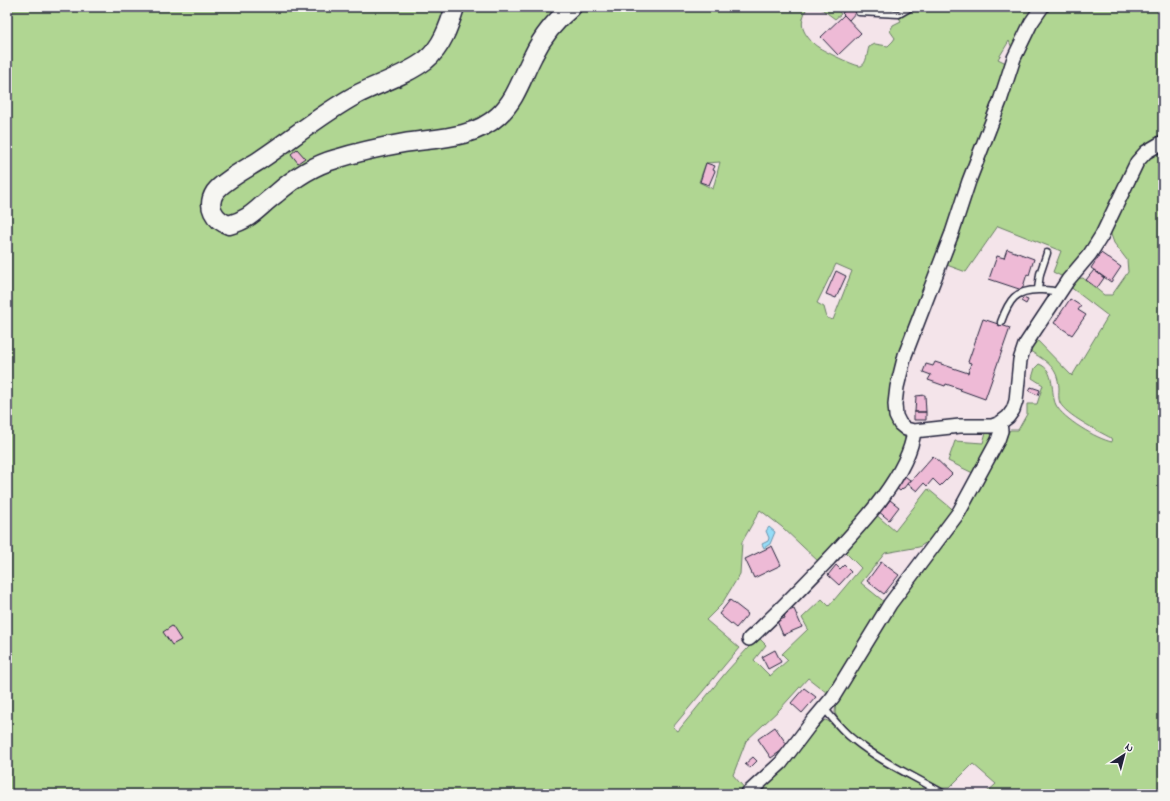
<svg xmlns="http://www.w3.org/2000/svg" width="1170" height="801" font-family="'Indie Flower',sans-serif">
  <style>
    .green { fill: #b0d692; stroke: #697c66; fill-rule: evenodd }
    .water { fill: #95dcf7; stroke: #6792ac }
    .building { fill: #eebad6; stroke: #22223b }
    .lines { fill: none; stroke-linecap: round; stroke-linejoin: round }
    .service-casing { stroke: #22223b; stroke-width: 9 }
    .minor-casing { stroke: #22223b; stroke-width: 16 }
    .secondary-casing { stroke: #22223b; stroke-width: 21 }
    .service { stroke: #f6f6f2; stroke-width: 6 }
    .minor { stroke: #f6f6f2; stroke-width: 13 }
    .secondary { stroke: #f6f6f2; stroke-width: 18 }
  </style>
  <rect width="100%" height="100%" fill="#f4e4ea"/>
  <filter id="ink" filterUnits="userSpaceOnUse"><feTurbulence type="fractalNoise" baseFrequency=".025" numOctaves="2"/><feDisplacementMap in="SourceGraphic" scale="8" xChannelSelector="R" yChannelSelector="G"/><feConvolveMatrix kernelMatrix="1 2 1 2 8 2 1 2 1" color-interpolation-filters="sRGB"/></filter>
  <g filter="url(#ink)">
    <path class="green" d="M7,7h800c-3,8 -7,16 -3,24 3,6 9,13 14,16 6,4 38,20 43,19 6,-2 6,-14 8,-19l6,-3 13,2 5,-5 2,-3 -5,-7 3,-6 8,-4 -7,-12 -30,-2h176l-28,41 -3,-7 -11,18 10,5c-2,6 -3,11 -6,16 -5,12 -9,15 -8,28l-84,223 -13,98 6,6 4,7 -26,52 -61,69 -38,-36 -22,-17 -18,32 -2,32 -19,31 -15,15 33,28 -66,79 5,4 49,-60 31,-34 8,8 -12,15 16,16 18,-16 -6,-6 26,-25 -6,-11 20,-19 7,7 32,-38 -19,-19 32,-36 21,18 33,-42 28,23 -16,22 -21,13 -34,6 -24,30 26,21 -56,92 -23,-18 -28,31 -34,32 -13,34 13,15 -4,4h-735zM720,162l-7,27 -14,-7 7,-19zM836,264l16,7 -19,49 -6,-2 -3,-11 -7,-4z
      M819,7h18l-1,1 5,6 -6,5z
      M1047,7h116v131l-19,9 -35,70 -44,61 -12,-6 8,-21 -63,-25 -32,46 -22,-8 75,-207z
      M1163,146v648h-178l11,-10 -23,-20 -24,24h-7l-37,-19 -24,-15 -29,-20 -12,-11 -5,-10 1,-12 56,-93 90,-130 28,-48h8l9,-16v-10h10l6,-19 -11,-7 3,-10 4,-4c17,6 11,29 17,41 7,14 41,34 56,37l-1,-4c-13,-7 -45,-23 -51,-35 -2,-5 -1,-10 -1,-15 -1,-21 -13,-27 -29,-37l1,-7 4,-6 37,38 36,-60 -39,-30 4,-7 10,-1 21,17h8l16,-23 -1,-12 -13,-17 -5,-14 34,-69z
      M986,432l5,2 2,2 -16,39 -29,-14 7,-20 28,2z
      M825,720l3,1 23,21 34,23 51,29h-185l58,-59z"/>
    <path class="water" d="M769,527l6,5 -5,12 -6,4 -2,-4 6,-3 1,-3 -3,-7z"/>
    <path class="building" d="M849,7h4l4,4 -8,9 -7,-7z
      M844,15l17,18 -23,22 -17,-18z
      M297,149l8,9 -7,5 -7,-9z
      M706,163l9,3 -2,4 2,1 -6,14 -9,-3z
      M1007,249l27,10 -5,16 -2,-1 -5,16 -33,-11 8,-23 7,2z
      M1101,253l20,14 -10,15 -20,-14z
      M1094,270l10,8 -7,10 -11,-8z
      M836,271l10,5 -10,22 -10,-4z
      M1023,298l5,2 -2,4 -5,-3z
      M1070,299l11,7 -3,4 8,5 -14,20 -18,-12z
      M983,319l27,9 -25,71 -25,-9 1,-1 -15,-5 -1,2 -17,-6 3,-5 -8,-3 3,-8 7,2 2,-4 33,11 3,-10 -3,-1z
      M1031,387l9,3 -2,5 -9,-4z
      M925,395l1,17h-11l1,-16z
      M914,412h12v8h-12z
      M933,456l19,18 -12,12 -7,-7 -6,7 -3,-3 -7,8 -9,-7z
      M902,474l8,6 -6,8h-1l-3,3 -5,-4z
      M890,500l9,7 -10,13 -11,-9 5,-6 2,2z
      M772,546l9,19 -27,13 -9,-19z
      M881,562l18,13 -15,19 -17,-13z
      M836,565l4,4 4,-4 7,7 -12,13 -11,-10z
      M730,600l18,14 -12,14 -17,-14z
      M794,609l8,18 -19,8 -6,-14 8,-3 -2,-5z
      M172,626l9,14 -9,5 -9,-13z
      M775,650l6,12 -13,7 -6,-12z
      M804,688l12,9 -14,16 -11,-10z
      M775,727l13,19 -17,12 -13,-19z
      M753,757l4,4 -7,7 -5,-4z"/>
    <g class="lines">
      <defs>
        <path id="service" d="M859,12l40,2 12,-7
          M1038,289l2,-15 7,-21
          M1001,322c8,-22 14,-33 40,-32 7,0 12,0 18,3
          M824,708c9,11 18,23 30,32 27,22 60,36 90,54"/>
        <path id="minor" d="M1042,7l-11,16 -17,35 -14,43 -31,80 -17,52 -47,122 -8,32 -2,17 1,12 4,8 6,5 8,2 46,-5h32l8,-3 8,-6 5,-7 3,-9 4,-41 5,-15 43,-65 22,-26 12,-19 35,-73 9,-10 17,-10
          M749,639c28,-25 54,-53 80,-80 30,-32 80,-84 85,-128
          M747,794l34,-31 31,-41 21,-25 57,-93 69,-92 39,-72 3,-9 -1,-8"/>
        <path id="secondary" d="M455,7c-6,19 -13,40 -29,53 -21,16 -47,23 -70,35 -35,19 -64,44 -96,65 -12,8 -37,21 -45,32 -9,14 -1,28 14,33 23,-6 29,-18 47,-31 17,-15 38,-29 60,-35 22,-7 45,-12 68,-16 32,-5 69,-4 94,-27 18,-16 24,-39 35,-60 9,-19 23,-36 39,-49"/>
      </defs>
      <use href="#service" class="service-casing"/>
      <use href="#minor" class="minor-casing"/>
      <use href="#secondary" class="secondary-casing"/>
      <use href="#service" class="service"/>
      <use href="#minor" class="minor"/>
      <use href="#secondary" class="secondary"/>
    </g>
  </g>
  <rect width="1170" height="801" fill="none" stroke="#f6f6f2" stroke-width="24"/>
  <rect x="12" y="12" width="1146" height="777" fill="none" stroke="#22223b" stroke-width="1.5" filter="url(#ink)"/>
  <g transform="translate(1124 755) rotate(36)" stroke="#f6f6f2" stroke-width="3" paint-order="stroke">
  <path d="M0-3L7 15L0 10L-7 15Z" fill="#22223b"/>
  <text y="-6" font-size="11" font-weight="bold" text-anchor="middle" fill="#22223b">N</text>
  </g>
</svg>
